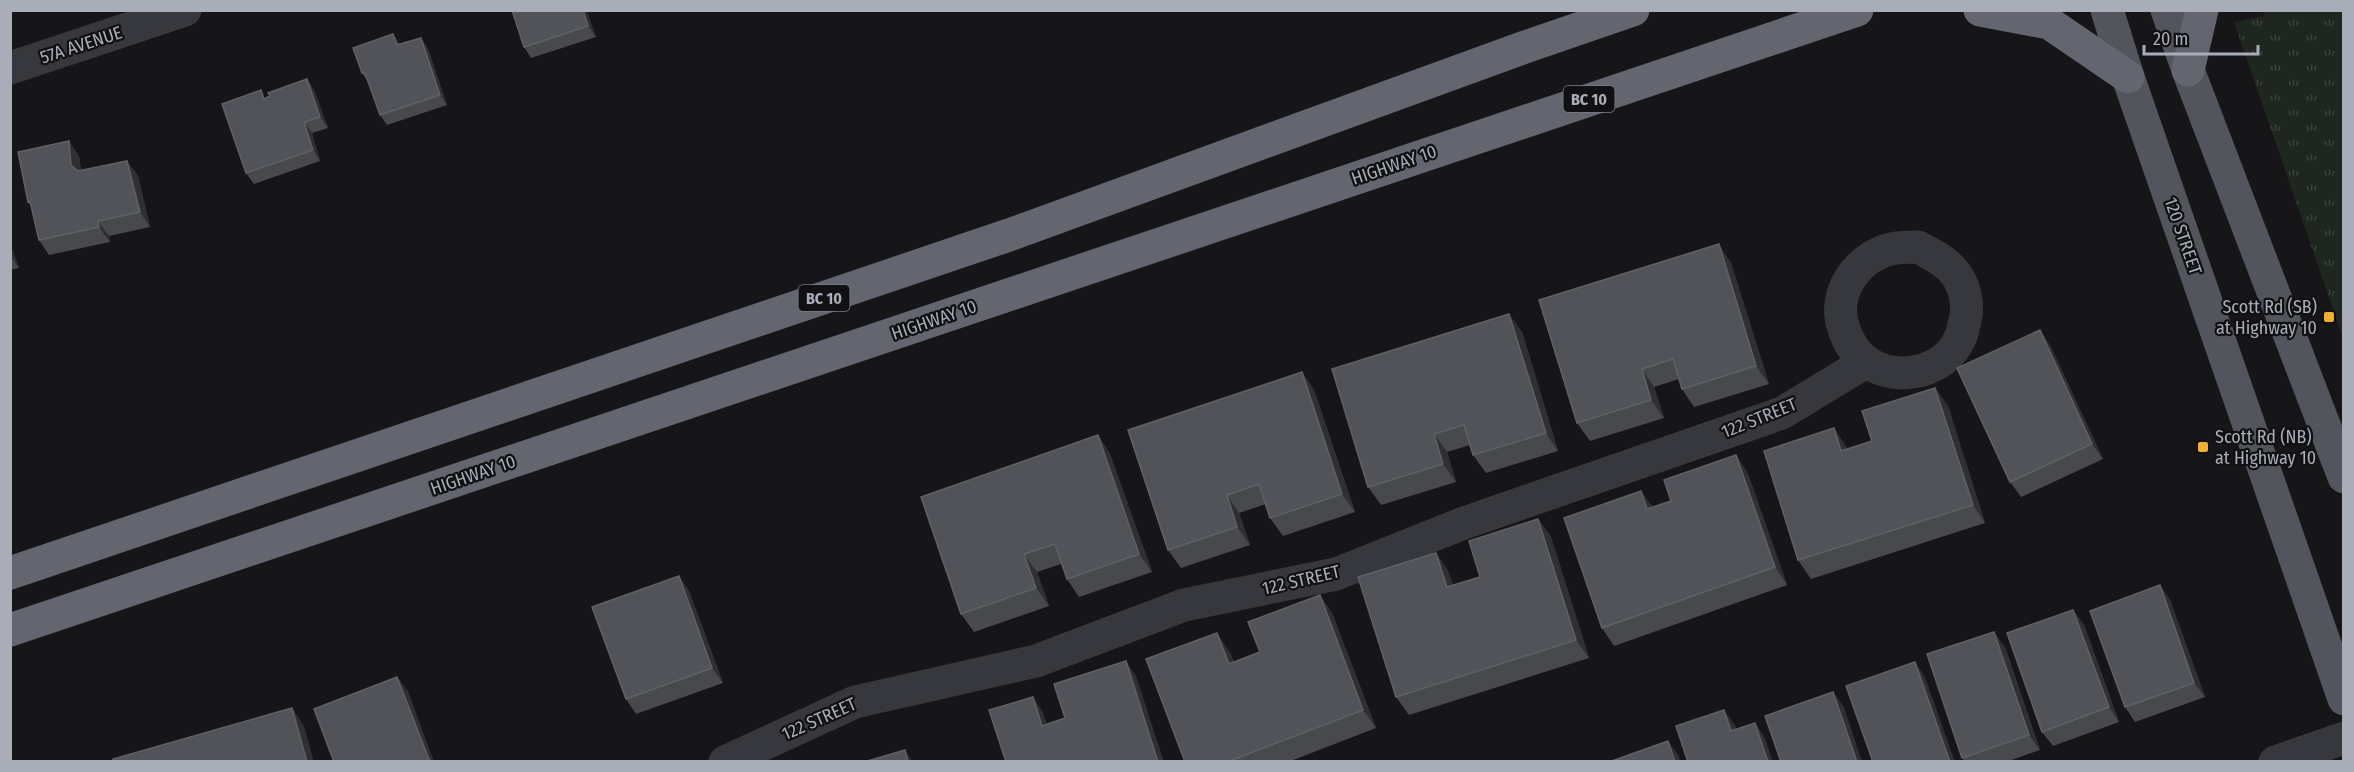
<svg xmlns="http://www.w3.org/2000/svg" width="2354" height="772" font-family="'Fira Sans Condensed',sans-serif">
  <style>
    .park { fill: url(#park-tufts) }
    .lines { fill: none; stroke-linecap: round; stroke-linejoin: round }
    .minor { stroke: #37383d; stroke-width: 33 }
    .major { stroke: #53555c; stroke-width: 33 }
    .highway { stroke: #63666e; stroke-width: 33 }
    .wall { fill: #47494d }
    .shaded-wall { fill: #2f3033 }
    .building { fill: #525359; stroke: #5f6168; stroke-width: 1.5 }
    .poi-dot { fill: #f2b134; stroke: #111113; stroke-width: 2 }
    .labels { text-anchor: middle; stroke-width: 4.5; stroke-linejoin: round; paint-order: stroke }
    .shield { fill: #111113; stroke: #7b7e86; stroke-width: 1.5 }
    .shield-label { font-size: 16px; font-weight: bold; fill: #a8adb8 }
    .street-label { font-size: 18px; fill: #a8adb8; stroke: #111113 }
    .poi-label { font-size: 18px; fill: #a8adb8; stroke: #111113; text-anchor: end }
  </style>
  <defs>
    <pattern id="park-tufts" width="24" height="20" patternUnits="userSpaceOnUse" patternTransform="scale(1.5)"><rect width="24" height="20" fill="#1e261f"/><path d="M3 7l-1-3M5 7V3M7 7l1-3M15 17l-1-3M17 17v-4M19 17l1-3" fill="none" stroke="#3c433d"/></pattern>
  </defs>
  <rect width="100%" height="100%" fill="#161618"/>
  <path class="park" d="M2266,11h77v327l-109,-316 29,-6z"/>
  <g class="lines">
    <path class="minor" d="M10,68l175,-58
      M1918,247c13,7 28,14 37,26 10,13 14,32 10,48 -2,5 -2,12 -5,17 -15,35 -64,45 -93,24 -12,-8 -19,-21 -23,-33 -13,-35 13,-72 47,-80 9,-2 19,-2 27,-2z
      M725,762l130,-60 181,-41 148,-56 152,-31 128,-51 318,-110 84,-51
      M2275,762l69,-24"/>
    <path class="major" d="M2107,10l21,67 216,622
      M2167,10l21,60 156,407"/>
    <path class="highway" d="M1980,10l69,13 79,54
      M2188,70l14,-60
      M10,573l999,-338 516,-188 108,-37
      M10,630l1847,-620"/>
  </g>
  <path class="wall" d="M586,10l10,27 -65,21 -7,-11z
    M421,38l7,11 19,56 -60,20 -7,-10 -12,-33 -6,-9 38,-29z
    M307,79l7,11 14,38 -16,5 8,28 -66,23 -8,-11 20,-75z
    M79,156l2,14 46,-9 11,15 12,51 -41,9 1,6 -61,13 -10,-15 -8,-34 -3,-4z
    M10,244l9,24 -9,2z
    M1731,263l38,121 -75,23 -12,-18 -3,-10 -25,8 10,31 -74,23 -13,-18z
    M1522,332l36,119 -72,22 -13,-18 -3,-10 -23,7 9,30 -75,23 -13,-18z
    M2050,345l53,114 -82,38 -11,-15z
    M1302,372l12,18 41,122 -72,24 -13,-18 -4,-14 -27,9 11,32 -69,23 -13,-18z
    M1935,388l13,18 37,117 -174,56 -13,-19 48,-114 1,3 25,-8z
    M1098,435l12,19 42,118 -73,25 -12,-18 -6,-15 -24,8 12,34 -75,26 -13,-18z
    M1736,455l12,19 39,111 -173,61 -12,-18 39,-137 11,16 19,-6z
    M1538,519l13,18 38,121 -180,57 -13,-18 40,-144 12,18 5,14 27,-8z
    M679,576l10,15 34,92 -87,31 -10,-15z
    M2160,585l10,15 35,97 -70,25 -10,-15z
    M2073,610l11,15 35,97 -66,24 -11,-14z
    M1332,613l44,115 -88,34h-103l44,-111 5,11 26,-10z
    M2005,647l35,103 -34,12h-41l-3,-4z"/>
  <path class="shaded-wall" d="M583,10h3l10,27 -8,-11z
    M393,34l8,11h-4z
    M421,38l7,11 19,56 -7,-10z
    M307,79l7,11 14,38 -8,-11z
    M304,122l8,11 8,28 -7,-11z
    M69,141l10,15 3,23 -11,-14z
    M127,161l11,15 12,51 -10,-15z
    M98,221l11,15 1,6 -11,-15z
    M10,244l9,24 -8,-11z
    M1719,244l12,19 38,121 -13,-18z
    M1509,314l13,18 36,119 -12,-18z
    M2040,330l10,15 53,114 -11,-15z
    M1642,369l12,18 10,31 -13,-18z
    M1302,372l12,18 41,122 -13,-18z
    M1935,388l13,18 37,117 -12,-18z
    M1834,428l12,18 8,23 -13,-18z
    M1434,434l13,18 9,30 -13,-18z
    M1098,435l12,19 42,118 -13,-18z
    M1736,455l12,19 39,111 -12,-18z
    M1641,491l13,18h-7z
    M1227,495l12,18 11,32 -13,-18z
    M1538,519l13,18 38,121 -13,-18z
    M1436,553l12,18 11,34 -12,-18z
    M1024,554l13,18 12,34 -13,-18z
    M679,576l10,15 34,92 -11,-15z
    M2160,585l10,15 35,97 -11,-14z
    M1320,595l12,18 44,115 -13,-18z
    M2073,610l11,15 35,97 -10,-15z
    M1994,632l11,15 35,103 -11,-15z
    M1217,633l12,18 12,31 -12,-18z
    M1126,661l10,15 28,86h-6z
    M1915,662l10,15 30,85h-5z
    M397,677l11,14 26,71h-4z
    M1833,692l11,15 18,55h-5z
    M1033,697l10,15 9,29 -10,-15z
    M292,708l12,18 10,36h-7z
    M1724,710l11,15 7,21 -11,-15z
    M1755,723l10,15 8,24h-5z
    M1668,741l11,15 1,6h-5z
    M905,750l8,12h-5z"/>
  <path class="building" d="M512,10h71l5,16 -64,21z
    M393,34l4,11 24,-7 19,57 -60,20 -15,-42h-3l-9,-25z
    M307,79l13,38 -16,5 9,28 -67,23 -24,-69 39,-14 3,9 6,-3 -2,-3z
    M69,141l2,24 7,6 49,-10 13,51 -42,9 1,6 -60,13 -9,-39 -2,1 -10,-50z
    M1719,244l37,122 -74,23 -9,-30 -31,10 9,31 -74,23 -38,-123z
    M1509,314l37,119 -73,22 -9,-30 -30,9 9,30 -75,23 -36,-118z
    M2040,330l52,114 -82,38 -53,-114z
    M1302,372l40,122 -72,24 -11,-34 -32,11 10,32 -69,23 -40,-120z
    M1935,388l38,117 -175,55 -34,-109 70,-23 7,23 31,-10 -10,-30z
    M1098,435l41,119 -72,25 -12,-35 -31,10 12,34 -75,26 -40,-117z
    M1736,455l39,112 -173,61 -38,-110 77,-27 6,18 24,-8 -7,-21z
    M1538,519l38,121 -180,57 -38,-120 78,-24 11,34 33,-10 -11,-36z
    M679,576l33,92 -86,31 -34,-92z
    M2160,585l34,98 -69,24 -35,-96z
    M1320,595l43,115 -136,52h-42l-39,-103 71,-26 12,31 31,-12 -12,-30z
    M2073,610l36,97 -67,25 -35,-99z
    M1994,632l35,103 -67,23 -35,-104z
    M1126,661l32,101h-152l-17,-52 44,-13 9,29 23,-8 -11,-34z
    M1915,662l35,100h-77l-27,-76z
    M397,677l33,85h-96l-20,-53z
    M1833,692l24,70h-76l-16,-46z
    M292,708l15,54h-194v-3z
    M1724,710l7,21 24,-8 13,39h-80l-12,-36z
    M1668,741l7,21h-66z
    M905,750l3,12h-44z"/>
  <g class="poi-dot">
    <rect x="2323" y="311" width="12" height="12" rx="3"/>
    <rect x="2197" y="441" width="12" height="12" rx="3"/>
  </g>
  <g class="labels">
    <g class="shield">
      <rect x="1563.5" y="86" width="51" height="26" rx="4.5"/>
      <rect x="798.5" y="285" width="51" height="26" rx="4.5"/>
    </g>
    <g class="shield-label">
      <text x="1589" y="105">BC 10</text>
      <text x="824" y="304">BC 10</text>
    </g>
    <g class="street-label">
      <text transform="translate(81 45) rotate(-18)" y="6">57A AVENUE</text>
      <text transform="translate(1394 165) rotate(-19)" y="6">HIGHWAY 10</text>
      <text transform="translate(2183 236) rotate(71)" y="6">120 STREET</text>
      <text transform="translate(934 320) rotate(-19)" y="6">HIGHWAY 10</text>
      <text transform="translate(1759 418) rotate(-22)" y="6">122 STREET</text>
      <text transform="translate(473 475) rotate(-19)" y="6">HIGHWAY 10</text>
      <text transform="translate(1301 580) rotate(-13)" y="6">122 STREET</text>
      <text transform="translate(819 719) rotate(-24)" y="6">122 STREET</text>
    </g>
    <g class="poi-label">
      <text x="2317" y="313">Scott Rd (SB)<tspan x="2317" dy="21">at Highway 10</tspan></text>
      <text x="2215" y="443" text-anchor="start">Scott Rd (NB)<tspan x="2215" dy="21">at Highway 10</tspan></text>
    </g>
  </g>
  <rect width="2354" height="772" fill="none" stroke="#a8adb8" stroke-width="24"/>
  <path d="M2144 45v9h114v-9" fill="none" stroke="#a8adb8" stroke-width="3"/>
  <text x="2153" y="45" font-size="18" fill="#a8adb8" stroke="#111113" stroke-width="4.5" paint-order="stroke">20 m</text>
</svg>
